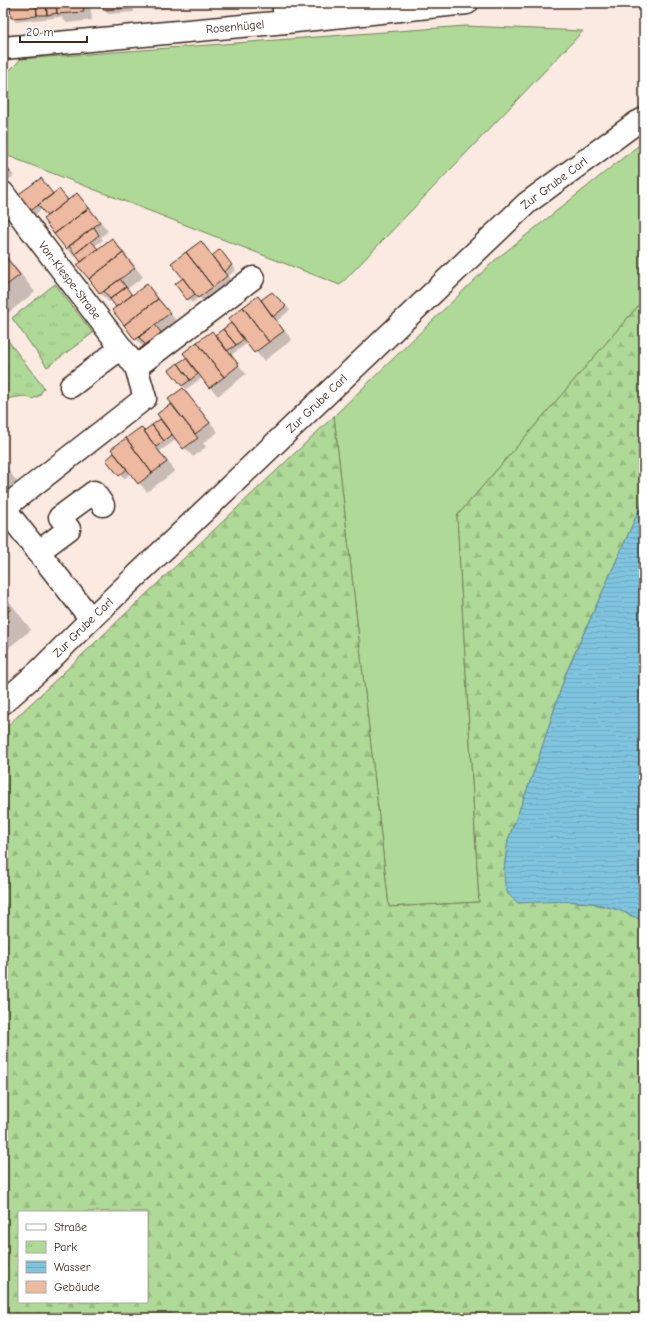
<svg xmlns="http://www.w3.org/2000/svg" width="647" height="1321" font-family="'Comic Neue',sans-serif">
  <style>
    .green { fill: #aed996; stroke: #74825a }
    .forest { fill: url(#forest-firs); stroke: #74825a; fill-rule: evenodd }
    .park { fill: url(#park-tufts); stroke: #74825a }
    .water { fill: url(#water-rules); stroke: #648792 }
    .shadow { fill: #0003 }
    .building { fill: #edb9a0; stroke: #3b2a1e }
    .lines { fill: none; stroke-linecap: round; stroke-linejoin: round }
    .minor-casing { stroke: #3b2a1e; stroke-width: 25 }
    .minor { stroke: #fff; stroke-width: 22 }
    .labels { text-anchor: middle; stroke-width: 3.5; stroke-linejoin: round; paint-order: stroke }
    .street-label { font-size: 12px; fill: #3b2a1e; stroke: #fff }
  </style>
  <defs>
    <pattern id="forest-firs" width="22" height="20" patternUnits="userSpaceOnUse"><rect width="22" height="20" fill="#aed996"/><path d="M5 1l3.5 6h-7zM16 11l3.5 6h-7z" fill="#97ba81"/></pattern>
    <pattern id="park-tufts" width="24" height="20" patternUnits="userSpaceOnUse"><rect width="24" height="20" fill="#aed996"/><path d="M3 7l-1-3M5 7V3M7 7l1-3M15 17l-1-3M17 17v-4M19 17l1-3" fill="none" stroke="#97ba81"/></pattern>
    <pattern id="water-rules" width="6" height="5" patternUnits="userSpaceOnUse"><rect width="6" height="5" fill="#7fc5e0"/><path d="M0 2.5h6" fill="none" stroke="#6fa9c0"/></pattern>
  </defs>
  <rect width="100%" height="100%" fill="#faeae2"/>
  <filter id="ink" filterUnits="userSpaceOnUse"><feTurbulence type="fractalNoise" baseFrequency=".025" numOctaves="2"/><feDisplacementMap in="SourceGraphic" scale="8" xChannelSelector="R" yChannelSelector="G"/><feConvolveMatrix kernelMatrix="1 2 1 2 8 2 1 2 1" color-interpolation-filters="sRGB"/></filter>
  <g filter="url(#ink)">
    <path class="green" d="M465,26l118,5 -243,254 -337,-131v-45l4,-3 -3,-30 17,-17z
      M644,141v158l-187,217 22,386 -90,5 -55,-491 160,-155z"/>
    <path class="forest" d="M644,299v200l-78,174 -30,93 -28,74 -4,30 71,32 17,1 30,8 22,10v397h-641v-588l331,-314 55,491 90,-5 -22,-386zM19,1212h128v90h-128z"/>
    <path class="park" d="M55,284l38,49 -46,34 -35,-49z
      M3,334l41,54 -5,8 -7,3 -8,-3 -19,3 -2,-3z"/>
    <path class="water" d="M644,499v422c-17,-8 -34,-15 -53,-18 -24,-3 -49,-1 -73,0l-10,-9 -3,-8 -1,-16 4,-30 28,-74 30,-93z"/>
    <path class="shadow" d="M11,3h79l2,17 -25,3 -6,-6 -45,5 -4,-4z
      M104,3h29l1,9 -26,2 -4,-4z
      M148,3h21v5l-17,2 -4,-5z
      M3,162l11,14 -7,5 -4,-4z
      M59,190l10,11 8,-7 9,9 22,28 -7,6 2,3 -8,6 3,4 14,-11 9,9 14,18 -17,13 2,1 16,-12 7,9 -16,12 6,7 14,-11 8,8 22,29 -33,26 -8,-8 -23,-30 4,-3 -5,-7 -3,2 -8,-8 -22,-29 4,-3 -6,-7 -2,2 -9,-9 -18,-32 -6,-8 -8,8 -16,-20 35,-2z
      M201,242l13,14 6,-6 16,20 -8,6 7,9 -27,21 -9,-9 -7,6 -4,-4 -5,-20z
      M3,251l32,41 -32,25z
      M272,293l18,17 -13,11 15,19 -28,21 -16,-18 -17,12 15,19 -28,22 -16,-18 -16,11 -4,-4 7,-23 27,-26z
      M183,389l8,9 27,34 -15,11 3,4 -13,10 -16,-18 -17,12 15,20 -28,21 -16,-19 -7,6 -16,-19 52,-40 5,5 1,-1 -8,-10 15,-10z
      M3,462l17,24 -17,12z
      M3,593l28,37 -28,22z"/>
    <path class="building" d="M10,3h26l1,13 -26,2z
      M36,3h10l1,12h-10z
      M46,3h10l1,10 -10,2z
      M56,3h27l1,9 -27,2z
      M103,3h26l1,5 -27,2z
      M3,162l7,10 -7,5z
      M41,178l12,16 -24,18 -13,-16z
      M59,189l9,11 -21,16 -9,-11z
      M77,193l12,15 -35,26 -11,-15z
      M89,208l11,14 -34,27 -12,-15z
      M94,227l5,8 -24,19 -6,-8z
      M112,238l11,15 -34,26 -12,-14z
      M91,241l7,8 -17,13 -6,-8z
      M201,241l26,35 -14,11 -27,-35z
      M220,249l12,16 -8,7 -12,-16z
      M186,252l27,35 -15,11 -27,-35z
      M123,253l12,15 -35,26 -11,-15z
      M3,254l17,21 -17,13z
      M183,278l12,16 -8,6 -12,-16z
      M120,279l6,8 -16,12 -6,-8z
      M147,284l11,15 -34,26 -12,-15z
      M126,287l6,8 -16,12 -6,-8z
      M272,292l14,14 -13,11 -12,-17z
      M258,296l26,35 -15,11 -26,-35z
      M158,299l12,14 -35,27 -11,-15z
      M243,307l26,35 -15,11 -26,-34z
      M231,323l13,16 -8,6 -13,-16z
      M155,325l9,11 -16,12 -9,-11z
      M223,329l13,16 -9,6 -12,-16z
      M212,331l27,34 -15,12 -27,-35z
      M197,342l27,35 -15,11 -26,-35z
      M186,358l12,16 -8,6 -12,-17z
      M178,363l12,17 -8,6 -13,-16z
      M183,388l27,35 -15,11 -27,-35z
      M171,404l27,34 -15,11 -26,-35z
      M160,419l12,16 -8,6 -12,-16z
      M152,425l12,16 -8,6 -12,-16z
      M141,427l26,35 -15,11 -26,-35z
      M126,438l26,35 -14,11 -27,-35z
      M114,453l13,16 -8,7 -13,-16z
      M3,599l8,10 -8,6z"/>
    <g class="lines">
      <defs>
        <g id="minor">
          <path d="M283,3l3,19"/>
          <path id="s1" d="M3,48l283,-26 181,-19"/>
          <path id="s2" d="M3,193l133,174 9,31 -141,110 87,111"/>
          <path d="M136,367l117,-89"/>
          <path d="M71,386l50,-38"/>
          <path d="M38,552l31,-23 -9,-12 34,-25 9,13"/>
          <path id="s3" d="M3,703l37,-33 51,-51 436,-416 109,-80 8,-4"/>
        </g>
      </defs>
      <use href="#minor" class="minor-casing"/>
      <use href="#minor" class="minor"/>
    </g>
  </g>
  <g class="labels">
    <g class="street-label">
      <text dy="4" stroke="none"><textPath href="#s1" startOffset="233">Rosenhügel</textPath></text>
      <text dy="4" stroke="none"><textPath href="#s3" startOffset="758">Zur Grube Carl</textPath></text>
      <text dy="4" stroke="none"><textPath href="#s2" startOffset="110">Von-Klespe-Straße</textPath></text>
      <text dy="4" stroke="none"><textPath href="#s3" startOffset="434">Zur Grube Carl</textPath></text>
      <text dy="4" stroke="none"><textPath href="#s3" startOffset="110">Zur Grube Carl</textPath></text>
    </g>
  </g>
  <rect width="647" height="1321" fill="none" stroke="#fff" stroke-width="16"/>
  <rect x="8" y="8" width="631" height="1305" fill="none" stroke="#3b2a1e" stroke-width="1.5" filter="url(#ink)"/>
  <rect x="18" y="1211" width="130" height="92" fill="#ffffff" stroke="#b1aaa5"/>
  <rect x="26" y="1224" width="20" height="6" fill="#ffffff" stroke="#b1aaa5"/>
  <text x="54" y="1231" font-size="12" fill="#3b2a1e">Straße</text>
  <rect x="26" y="1241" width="20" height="12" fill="url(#park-tufts)" stroke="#b1aaa5"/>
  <text x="54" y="1251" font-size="12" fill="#3b2a1e">Park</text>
  <rect x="26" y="1261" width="20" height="12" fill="url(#water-rules)" stroke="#b1aaa5"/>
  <text x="54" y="1271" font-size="12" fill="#3b2a1e">Wasser</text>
  <rect x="26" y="1281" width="20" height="12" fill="#edb9a0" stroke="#b1aaa5"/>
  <text x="54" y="1291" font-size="12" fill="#3b2a1e">Gebäude</text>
  <path d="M20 36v6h67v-6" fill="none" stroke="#3b2a1e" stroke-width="2"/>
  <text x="26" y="36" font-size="12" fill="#3b2a1e" stroke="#ffffff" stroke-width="3" paint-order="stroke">20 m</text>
</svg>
